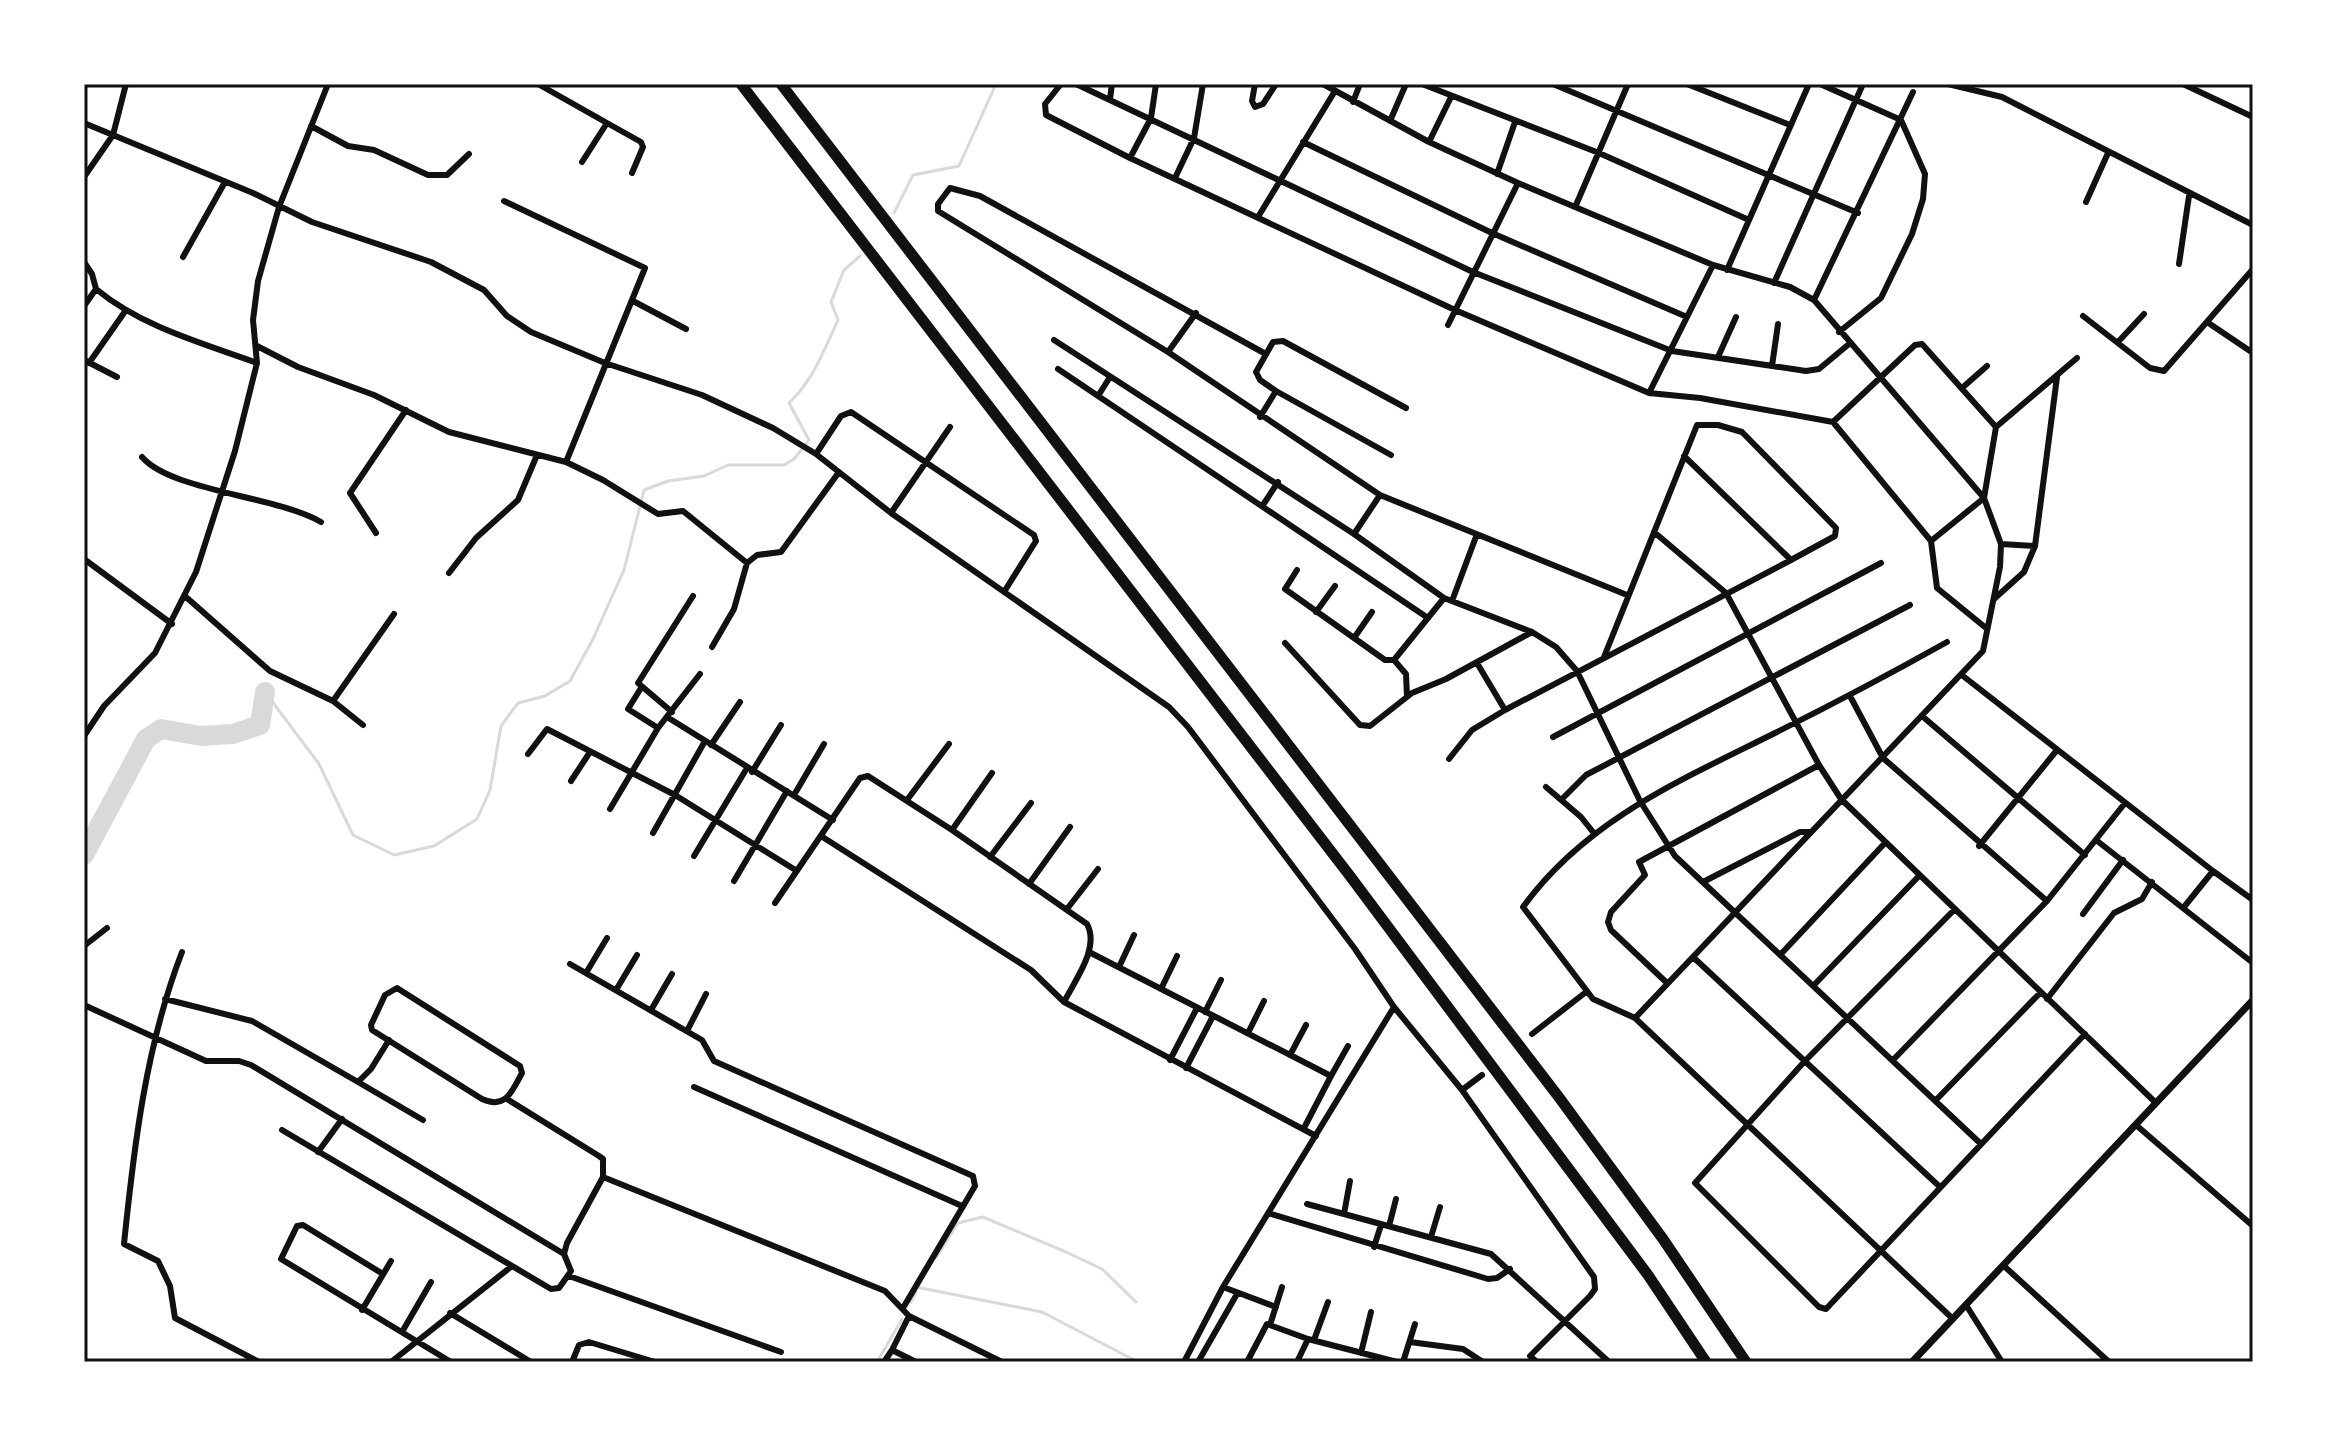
<svg xmlns="http://www.w3.org/2000/svg" width="2337" height="1446" font-family="'Nunito Sans',sans-serif">
  <style>
    .lines { fill: none; stroke-linecap: round; stroke-linejoin: round }
    .stream { stroke: #d9d9d9; stroke-width: 3 }
    .river { stroke: #d9d9d9; stroke-width: 20 }
    .minor { stroke: #111; stroke-width: 6 }
    .tertiary { stroke: #111; stroke-width: 7 }
    .motorway { stroke: #111; stroke-width: 11 }
    .neatline { fill: none; stroke: #111; stroke-width: 3 }
  </style>
  <rect width="100%" height="100%" fill="#fff"/>
  <g class="lines">
    <path class="stream" d="M894,213l19,-38 46,-9 37,-82
      M265,692l54,72 34,71 41,20 40,-9 43,-27 13,-29 11,-64 17,-23 27,-7 25,-15 23,-42 31,-69 20,-80 24,-9 36,-5 24,-11h56l10,-6 15,-19 -20,-37c24,-22 35,-53 49,-83l-7,-18 13,-32 16,-14
      M936,1258l22,-35 25,-6 83,35 36,17 34,33
      M916,1287l126,25 96,50
      M911,1302l5,-10
      M877,1362l25,-43"/>
    <path class="river" d="M84,855l62,-116 15,-10 40,7 32,-2 27,-9 5,-33"/>
    <path class="minor" d="M495,84h8
      M538,84l69,39 -25,39
      M1061,84l-16,20 1,11 84,43 325,152 194,83 51,5 133,24 98,119
      M1076,84l397,188 199,79 134,20 13,-2 30,-25
      M1255,84l-3,17 3,6 8,-3 13,-20
      M1323,84l106,58 89,41 195,82 77,22 24,13 170,198 17,46 -1,23 -17,84 -348,367
      M1422,84l177,69 150,67
      M1553,84l305,129
      M1687,84l103,41
      M1820,84l81,36 24,54 -2,25 -11,35 -31,64 -42,34
      M1948,84l54,13 251,128
      M2183,84l70,33
      M1110,99l2,-15
      M1353,102l7,-18
      M1390,121l16,-37
      M84,123l169,70 59,29 119,40 53,28 23,26 24,16 74,31 97,32 71,33 43,26 75,59 278,194 19,20 167,222 39,58 68,83 132,187 1,12 -5,7 -60,60 7,6
      M607,123l34,19 2,5 -11,26
      M311,126l37,20 26,4 54,25h19l22,-21
      M1303,142l189,91 195,84 26,-52
      M1429,142l22,-45
      M1130,158l21,-40 5,-34
      M1497,174l18,-52
      M84,177l29,-42 13,-51
      M1175,178l19,-40 9,-54
      M504,201l141,67 -79,194
      M2086,202l22,-49
      M1576,205l52,-121
      M1258,217l77,-126
      M183,257l42,-75
      M84,262l8,12 4,15c46,38 106,54 161,74
      M2179,264l10,-68
      M1727,270l82,-186
      M1774,283l89,-199
      M1814,300l99,-208
      M633,301l53,28
      M84,306l12,-17
      M2083,316l67,52 14,3 89,-102
      M2207,322l46,31
      M1448,325l70,-142
      M1054,340l300,194
      M2118,342l26,-28
      M257,346l41,21 76,28 75,37 117,30 37,18 55,34 25,-3 64,52 10,-8 24,-3 58,-80
      M1168,352l28,-39
      M1264,353l-284,-157 -30,-8 -12,16v7l230,141 212,143 247,100
      M1718,357l18,-40
      M84,360l33,17
      M89,363l37,-53
      M1772,366l6,-42
      M1058,369l370,249
      M1962,388l25,-22
      M1649,393l38,-76
      M1098,396l12,-19
      M1260,417l16,-26
      M1833,422l82,-77 7,-1 74,83
      M816,454l25,-38 10,-4 183,123 2,6 -32,51
      M1391,455l-115,-64 -16,-11 -4,-8 17,-30 10,-1 123,67
      M1684,456l107,104
      M142,457c29,34 134,39 179,65
      M1380,495l-26,39 90,64 88,34 24,15 21,24 63,130 35,55 306,288
      M1263,505l15,-23
      M891,513l59,-86
      M1654,532l72,61 93,172 22,34 315,304
      M376,533l-26,-40 56,-83
      M2001,544l34,2 22,-169
      M84,559l88,65
      M1297,570l-12,19 100,71h9l12,14 1,22
      M449,573l27,-35 42,-38 19,-45
      M186,597l84,74 63,30 30,24
      M1994,599l30,-27 11,-26
      M1452,601l25,-67
      M1316,612l19,-26
      M1986,628l-49,-40 -6,-47 53,-43 12,-71 81,-69
      M1354,638l18,-26
      M1947,642c-57,32 -114,62 -172,91 -94,47 -189,87 -252,174l70,92 42,19 318,301
      M1285,643l75,82 10,1 42,-33 34,-14 86,-47
      M712,647l22,-38 13,-46
      M1394,660l50,-62
      M1477,663l28,47
      M1963,676l250,195 -29,36
      M641,688l-13,21 30,19
      M1850,696l33,62 164,143
      M333,701l61,-87
      M672,712l-34,-29 55,-87
      M1922,716l163,139
      M667,717l166,103
      M84,736l20,-30 51,-53 41,-81 39,-121 22,-88 -4,-43 5,-39 21,-74 49,-123
      M1553,737l328,-174
      M711,745l29,-43
      M528,754l19,-25 128,66 122,76
      M1449,759l23,-29 33,-20 286,-150 44,-24 1,-8 -94,-96 -24,-7h-21l-93,232
      M752,772l29,-47
      M571,781l19,-29
      M1546,787l35,30 12,15
      M794,795l30,-51
      M1562,799l24,-24 324,-170
      M907,800l42,-56
      M610,809l48,-81 42,-54
      M952,830l40,-57
      M653,833l52,-92
      M821,836l210,134 33,32 252,134
      M2096,840l157,123
      M1979,846l78,-96
      M694,856l53,-88
      M990,857l41,-54
      M2213,871l40,29
      M734,881l53,-90
      M1703,882l97,-50h10
      M1029,884l41,-57
      M775,903l85,-125 8,-2 84,54 135,94c13,24 -12,56 -23,78
      M1067,909l31,-40
      M1954,910l-150,152 -109,121 124,124 7,2 259,-275
      M2083,914l40,-54
      M84,946l23,-18
      M182,952c-36,93 -48,194 -58,292l34,17 12,25 5,32 84,44
      M1089,952l242,124 -27,52
      M1781,954l103,-110
      M1693,957l247,230
      M570,964l132,76 12,21 259,115 2,10 -72,122
      M1119,967l15,-32
      M586,973l21,-35
      M1667,983l-56,-53 -3,-8 3,-10 34,-37 -6,-13 180,-97
      M1814,985l104,-108
      M397,988l123,78 2,7c-10,18 -16,37 -40,26l-110,-69 -1,-5 14,-30z
      M1161,989l16,-33
      M616,990l21,-35
      M165,999l87,22 106,61 13,-13 18,-29
      M2047,999l67,-86 28,-14 10,-17
      M84,1005l122,56h33l12,4 313,189
      M651,1010l21,-36
      M1205,1012l16,-32
      M687,1031l19,-37
      M1248,1033l16,-32
      M1532,1034l54,-42
      M1290,1055l16,-30
      M1894,1059l153,-158 78,-98
      M1170,1060l27,-52
      M1186,1068l27,-52
      M1331,1076l17,-30
      M358,1082l65,38
      M694,1087l268,119
      M1462,1090l20,-15
      M507,1099l92,57 4,3v18l282,114 24,25 93,46
      M1936,1100l104,-107
      M2136,1125l117,101
      M282,1130l269,159 8,-1 12,-17 -7,-17 3,-11 36,-66
      M318,1152l24,-33
      M1350,1181l-6,33 147,40 118,108
      M1307,1204l37,10
      M1268,1213l220,66 9,-1 13,-9
      M1389,1226l7,-27
      M1431,1237l9,-30
      M1374,1247l7,-22
      M2004,1266l105,96
      M383,1274l-80,-49 -6,1 -16,33 170,103
      M569,1276l212,76
      M1223,1287l53,20
      M1966,1305l36,57
      M362,1310l29,-49
      M450,1313l81,49
      M1270,1325l12,-38
      M402,1332l29,-50
      M1314,1340l14,-38
      M1410,1342l53,7 20,13
      M892,1350l17,-34
      M1361,1353l10,-41
      M391,1362l121,-96
      M572,1362l7,-17 10,-3 66,20
      M884,1362l8,-12 24,12
      M1184,1362l39,-75 171,-280
      M1198,1362l39,-68
      M1247,1362l20,-38 41,15
      M1297,1362l11,-23 89,23
      M1403,1362l12,-38"/>
    <path class="tertiary" d="M1912,1362l341,-362"/>
    <path class="motorway" d="M741,84l609,792 298,399 58,87
      M781,84l777,1012 105,143 83,123"/>
  </g>
  <rect width="2337" height="1446" fill="none" stroke="#ffffff" stroke-width="172"/>
  <rect x="86" y="86" width="2165" height="1274" class="neatline"/>
</svg>
